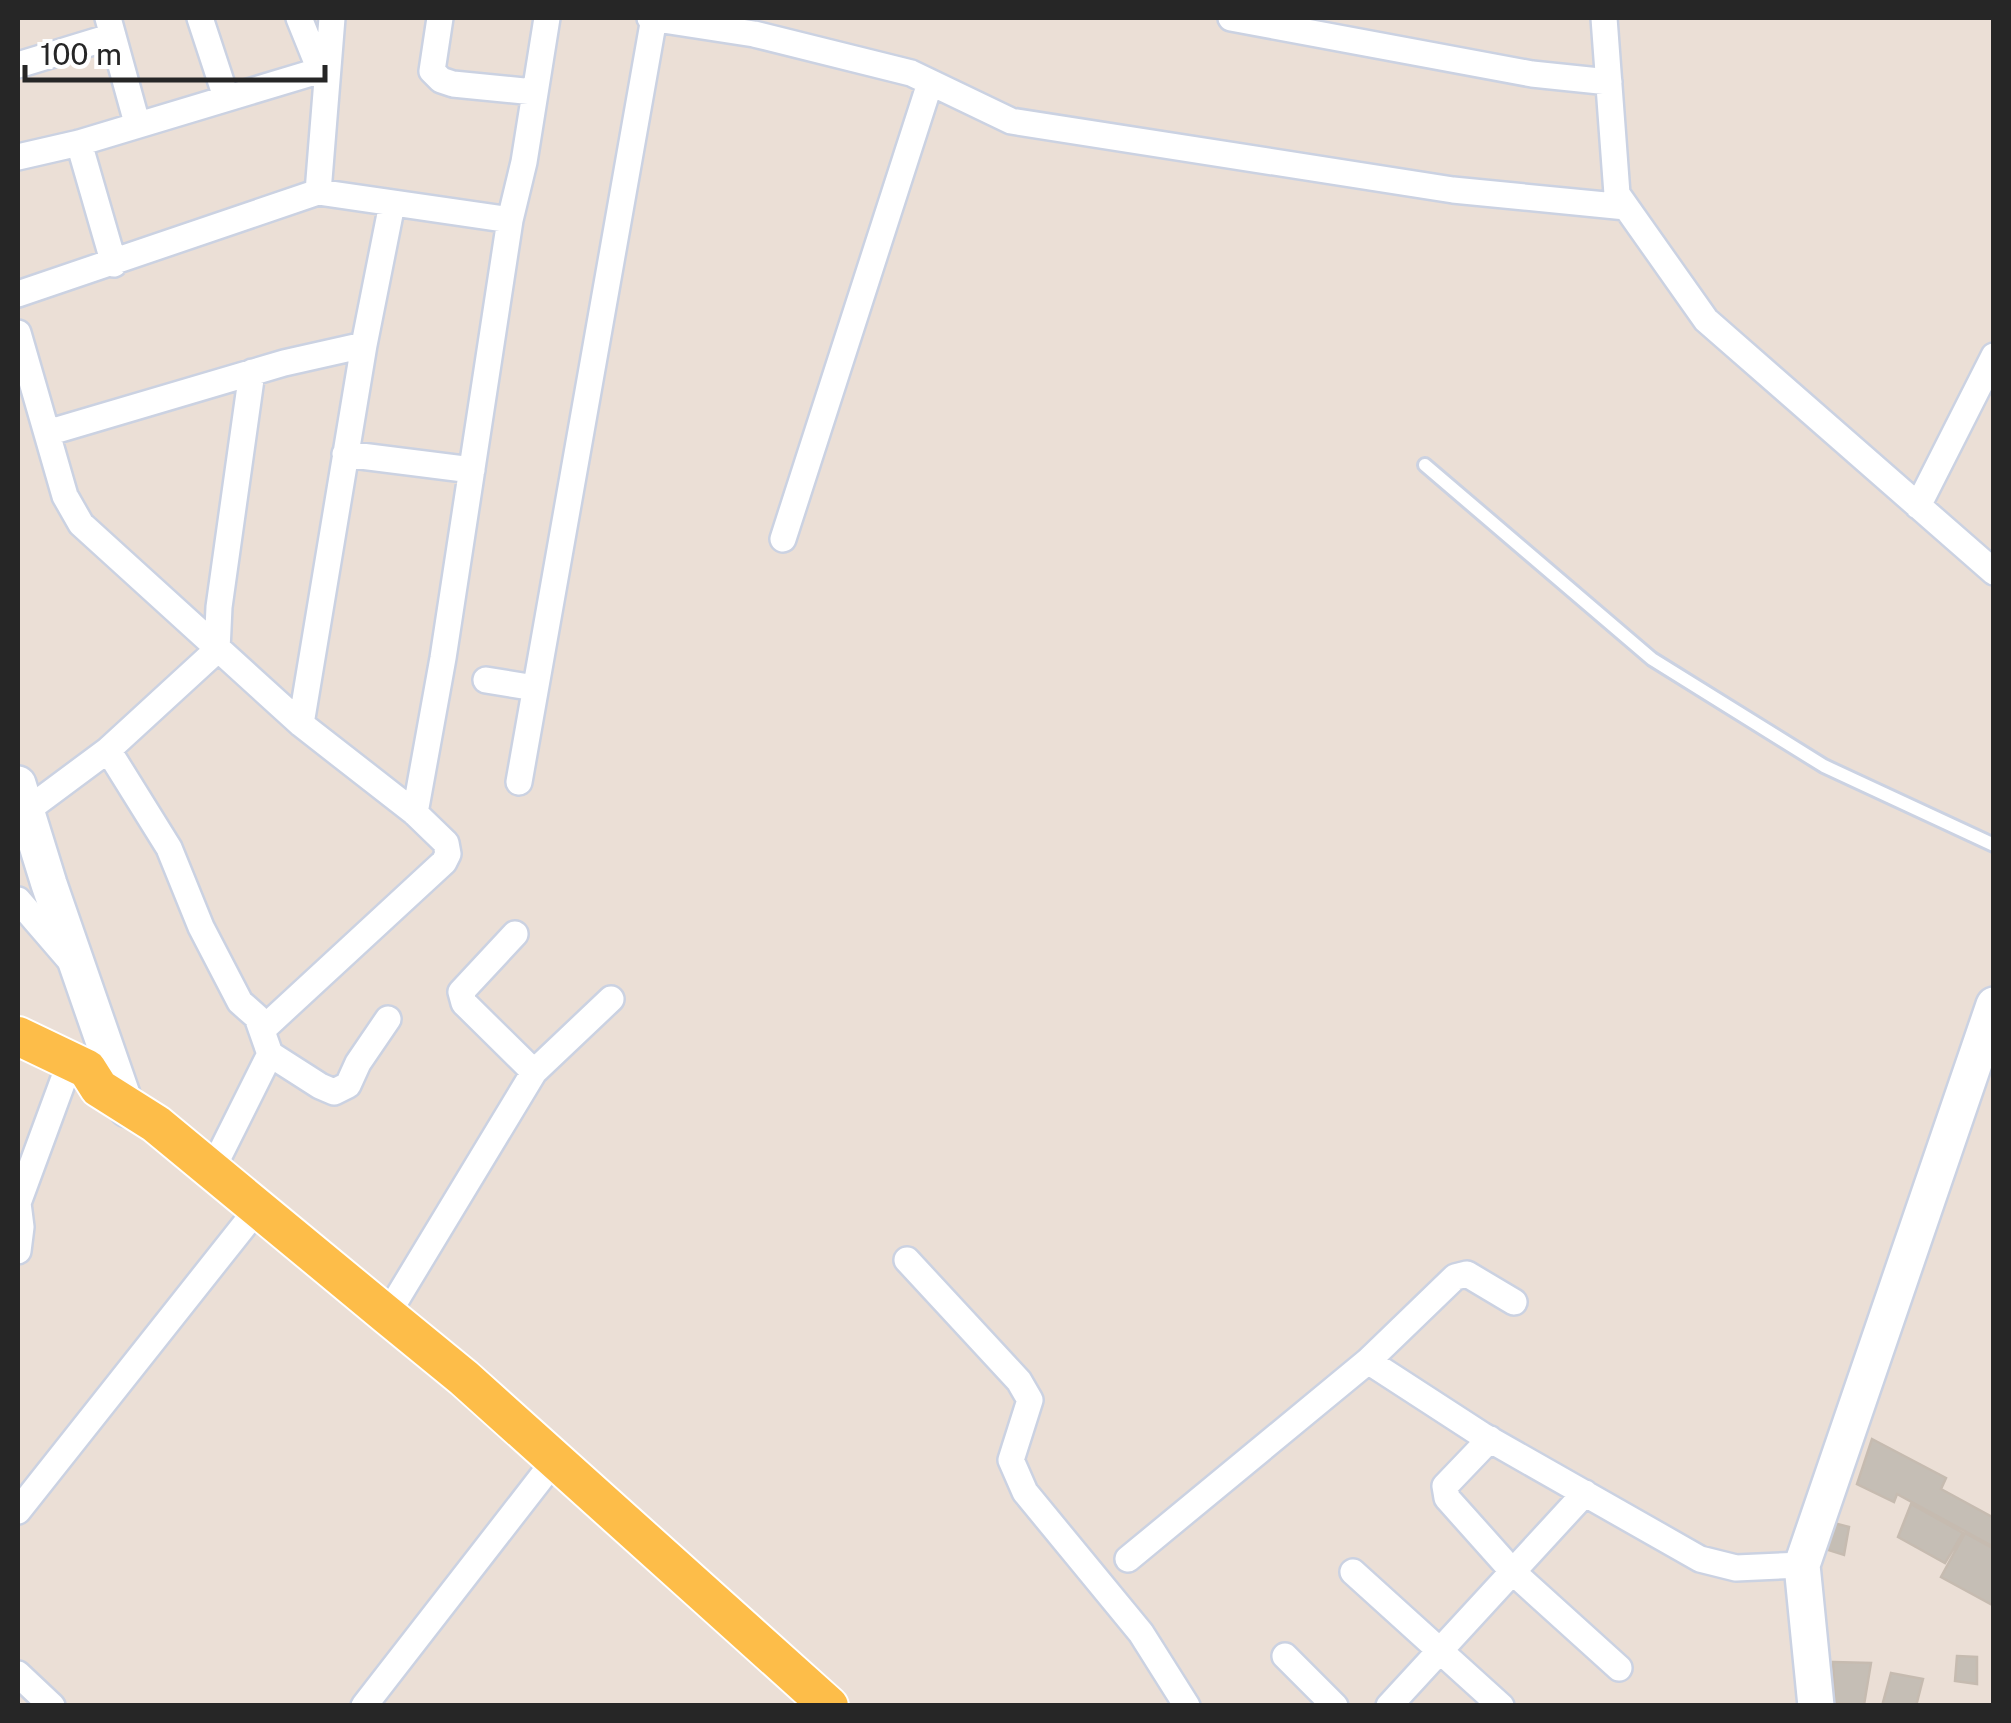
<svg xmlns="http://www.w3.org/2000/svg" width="2011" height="1723" font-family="'Public Sans',sans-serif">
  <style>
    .building { fill: #c5beb5; stroke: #c6bbb0; stroke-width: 2.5 }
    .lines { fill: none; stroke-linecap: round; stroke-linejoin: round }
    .lane-casing { stroke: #cbd2e2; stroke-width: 18 }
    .street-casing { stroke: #cbd2e2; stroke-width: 30 }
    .secondary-casing { stroke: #cbd2e2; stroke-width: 40 }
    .primary-casing { stroke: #fff; stroke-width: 42 }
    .lane { stroke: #fff; stroke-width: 12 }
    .street { stroke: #fff; stroke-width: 25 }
    .secondary { stroke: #fff; stroke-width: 35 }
    .primary { stroke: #fdbd49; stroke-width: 38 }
  </style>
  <rect width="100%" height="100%" fill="#ebdfd6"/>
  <path class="building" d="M1872,1439l74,39 -5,11 53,29v29l-97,-53 -3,8 -37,-18z
    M1911,1504l52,29 -18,30 -47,-26z
    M1830,1522l19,5 -5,28 -19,-6z
    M1965,1533l29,16v57l-53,-29z
    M1957,1656l20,1v27l-22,-3z
    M1833,1662l38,1 -7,42 -29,-2z
    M1891,1673l32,6 -7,27h-34z"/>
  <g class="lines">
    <defs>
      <path id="lane" d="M1425,465l227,194 172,107 170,79"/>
      <path id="street" d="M108,18l29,105
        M200,18l26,79
        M299,18l21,52
        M440,18l-8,53 9,9 12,4 81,8
        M650,18l104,16 157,39 100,48 442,69 173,17
        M1231,18l301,56 77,8
        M1604,18l13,176 89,126 288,252
        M18,65l95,-29
        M79,143l35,121
        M18,157l61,-14 249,-75
        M318,192l14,-174
        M18,294l300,-102 192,28
        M18,333l47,163 16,28 220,200 114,89 31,30 2,11 -4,8 -182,168
        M47,433l237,-70 80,-18
        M345,454l127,16
        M1918,506l76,-150
        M783,539l147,-456
        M486,680l49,8
        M301,724l63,-379 28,-141
        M108,750l61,98 32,79 39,75 17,15 13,37 -58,116
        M519,782l135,-764
        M26,811l82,-61 109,-100 2,-43 33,-235
        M415,813l28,-155 67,-438 14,-58 23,-144
        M18,900l50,58
        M515,934l-54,58 3,11 70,69
        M270,1054l50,32 14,6 14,-7 10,-22 30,-44
        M18,1251l3,-24 -3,-24 45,-122
        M907,1260l112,121 11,19 -19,60 14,32 116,141 46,73
        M387,1315l147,-243 77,-73
        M1368,1361l87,-84 12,-3 47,28
        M1490,1439l-45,47 2,12 67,75 105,95
        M18,1511l240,-303
        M1128,1559l240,-198 114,74 218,124 36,9 66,-3
        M1353,1572l148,134
        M1285,1656l50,50
        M18,1674l34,32
        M364,1706l191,-246
        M1389,1706l196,-213"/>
      <path id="secondary" d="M18,784l31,100 78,225
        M1816,1706l-14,-141 192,-560"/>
      <path id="primary" d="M18,1036l69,33 12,19 57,36 231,191 77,63 365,328"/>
    </defs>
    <use href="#lane" class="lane-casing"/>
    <use href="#street" class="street-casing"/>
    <use href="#secondary" class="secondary-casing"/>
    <use href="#primary" class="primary-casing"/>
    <use href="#lane" class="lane"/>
    <use href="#street" class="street"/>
    <use href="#secondary" class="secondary"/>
    <use href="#primary" class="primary"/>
  </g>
  <rect width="2011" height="1723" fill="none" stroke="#262626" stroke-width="40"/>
  <path d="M25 65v15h300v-15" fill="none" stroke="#262626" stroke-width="5"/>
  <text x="40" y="65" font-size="30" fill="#262626" stroke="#ffffff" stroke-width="8" paint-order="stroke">100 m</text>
</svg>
